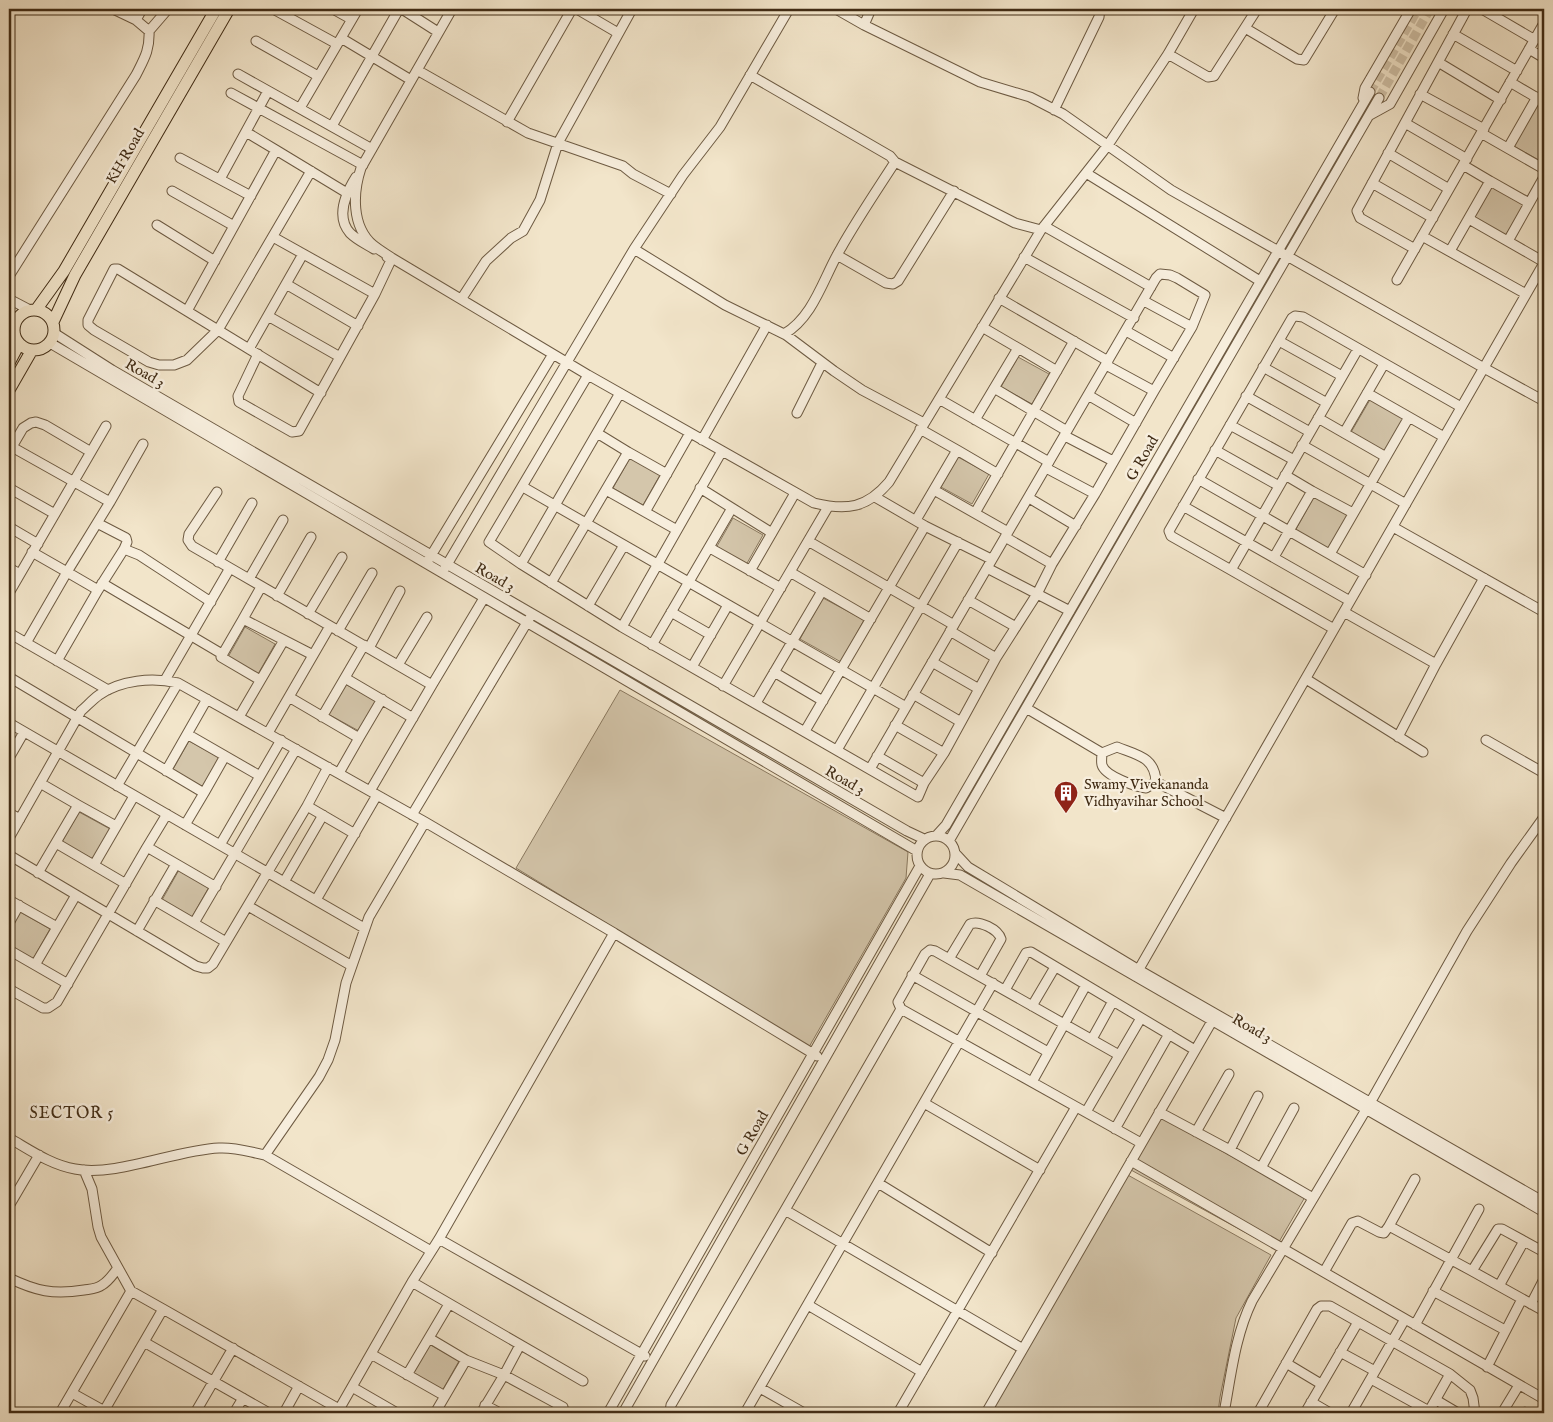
<svg xmlns="http://www.w3.org/2000/svg" width="1553" height="1422" font-family="'IM FELL English',serif">
  <style>
    .green { fill: #d4c6ab; stroke: #8a7960 }
    .lines { fill: none; stroke-linecap: round; stroke-linejoin: round }
    .minor-tunnel { stroke: #cfc0a6; stroke-width: 9; stroke-dasharray: 9 4.5; stroke-linecap: butt }
    .minor-casing { stroke: #6d5a42; stroke-width: 11 }
    .major-casing { stroke: #412c15; stroke-width: 13 }
    .minor { stroke: #f7eedd; stroke-width: 9 }
    .major { stroke: #f2e5ca; stroke-width: 11 }
    .labels { text-anchor: middle; stroke-width: 5; stroke-linejoin: round; paint-order: stroke }
    .street-label { font-size: 15px; fill: #412c15; stroke: #f7eedd }
    .poi-label { font-size: 15px; fill: #412c15; stroke: #f7eedd; text-anchor: start }
    .neighbourhood-label { font-size: 16px; letter-spacing: 1px; fill: #412c15; stroke: #f7eedd }
  </style>
  <rect width="100%" height="100%" fill="#f2e5ca"/>
  <filter id="stains"><feTurbulence type="fractalNoise" baseFrequency=".004" numOctaves="4"/><feColorMatrix values="0 0 0 0 .2 0 0 0 0 .09 0 0 0 0 .02 0 0 0 .5 -.17"/></filter>
  <radialGradient id="worn" r=".72"><stop offset=".6" stop-color="#630" stop-opacity="0"/><stop offset="1" stop-color="#630" stop-opacity=".3"/></radialGradient>
  <path class="green" d="M1538,104l6,4v55l-30,-17z
    M1492,185l33,20 -20,31 -32,-19z
    M1018,357l31,17 -17,30 -31,-17z
    M1371,398l34,19 -21,36 -34,-19z
    M958,457l31,17 -17,30 -31,-17z
    M630,458l30,17 -17,30 -30,-17z
    M1315,495l34,19 -20,36 -34,-19z
    M733,518l30,17 -17,30 -30,-17z
    M823,598l41,22 -23,42 -41,-23z
    M245,627l30,17 -17,30 -30,-17z
    M345,684l31,17 -17,30 -31,-17z
    M620,690l288,162 -2,26 -97,169 -293,-179z
    M189,741l31,17 -17,30 -31,-17z
    M79,812l31,17 -17,30 -31,-17z
    M179,870l30,17 -17,30 -30,-17z
    M20,912l30,17 -17,30 -24,-14v-13z
    M1160,1117l145,80 -29,50 -2,1 -143,-78z
    M1126,1174l145,81 -35,63 -16,79 -2,16h-229z
    M429,1344l30,17 -17,30 -30,-17z
    M1525,1407l12,6h-29l2,-2z"/>
  <g class="lines">
    <path class="minor-tunnel" d="M1370,92l48,-83
      M1379,98l51,-89"/>
    <defs>
      <path id="minor" d="M333,9l18,10
        M402,9l36,23
        M452,9l-91,159c-8,24 -10,58 12,77 6,5 13,9 19,13l196,117 226,128c33,8 53,5 75,-21l152,-252 67,-85 60,-91 26,-45
        M577,9l41,24
        M836,9l28,16 116,57 50,15 33,17 108,76 313,178 60,33
        M1482,9l53,31
        M275,10l62,34
        M136,20l6,-11
        M864,25l7,-16
        M1245,28l52,31 7,1 31,-51
        M149,31l19,-22
        M1453,34l64,37
        M341,38l70,42
        M256,41l62,35
        M1529,49l15,9
        M1168,54l40,23 6,-1 43,-67
        M1438,62l63,38
        M417,70l111,63 95,33 10,8 38,20
        M238,74l134,75
        M750,75l140,81 5,6c-18,28 -37,56 -54,86 -17,28 -27,69 -57,86
        M1510,82l34,20
        M231,93l132,72
        M1420,94l64,35
        M1363,98l2,-10 46,-79
        M300,108l58,-99
        M1054,110l45,-93 1,-8
        M1370,115l20,-11 54,-95
        M507,122l65,-113
        M1405,123l62,36
        M332,126l67,-117
        M246,132l30,18
        M1481,133l63,36
        M1508,148l29,-51
        M1388,153l61,36
        M180,158l71,38
        M895,162l120,61 26,7
        M311,171l-93,159 -31,30 -13,5h-15l-10,-3 -55,-32 -6,-5v-5l26,-51h4l203,124
        M1086,173l174,108
        M356,177c-10,16 -21,39 -6,56 7,7 16,11 24,16
        M220,179l48,-88
        M1490,181l39,22
        M1372,183l61,35
        M172,191l62,35
        M1469,219l75,43
        M157,225l58,36
        M1044,226l107,61
        M1422,236l104,58
        M273,237l102,57
        M1508,241l36,-64
        M634,249l91,56 61,30 48,36 28,19 62,33
        M1415,249l-55,-31 -3,-7 110,-202
        M1450,251l40,-70 -27,-16
        M837,255l49,28 7,1 5,-3 56,-90
        M1024,257l110,61
        M9,276l127,-201c8,-16 14,-25 13,-44l-13,-11 -23,-11
        M1397,280l147,-257
        M286,284l72,42
        M462,298l24,-37 25,-23 12,-7 17,-31 18,-57 74,-134
        M999,298l109,63
        M9,299l21,11
        M1144,301l48,26
        M187,311l89,-161 71,43
        M9,315l6,7
        M268,316l72,41
        M1126,331l48,27
        M54,333l58,37 795,461 17,8
        M1279,341l63,35
        M50,343l867,508
        M1018,348l39,23
        M249,349l54,-95
        M258,354l-20,42 1,6 53,30 7,-1 76,-137 17,-36 -5,-1
        M1106,365l48,26
        M1263,367l64,36
        M588,375l-99,167 32,22 101,63 296,170 6,-14 20,-30 52,-95 41,-64 15,-30 43,-70 59,-103 38,-64 13,-32 -28,-17 -7,-3 -10,-1 -4,4 -286,491
        M994,388l73,43
        M1367,393l42,24
        M1088,395l48,28
        M1246,396l64,36
        M939,399l110,63
        M797,413l25,-50
        M1318,418l68,39
        M975,420l43,-72 -36,-21
        M1230,425l64,35
        M1344,433l40,-69
        M1065,436l48,25
        M702,440l65,-115
        M1302,445l104,59
        M12,447l98,55 -43,70 -35,-20
        M957,450l41,24
        M1215,450l64,36
        M9,452l14,-24 8,-5 5,-1 9,3 46,27
        M628,452l39,22
        M1046,468l49,26
        M1198,479l168,96
        M523,487l383,220
        M9,488l46,26
        M606,490l71,40
        M934,490l74,42
        M1312,491l41,22
        M875,497l50,29 66,33
        M1029,498l47,28
        M110,502l33,-58
        M1183,506l167,95
        M732,508l40,25
        M645,512l45,-79
        M975,513l99,-172
        M916,520l41,-70 -37,-21
        M97,523l29,15 1,4 -3,7
        M9,527l29,17
        M1393,527l151,85
        M1005,537l47,27
        M808,541l146,84
        M710,548l71,40
        M1330,554l79,-137 35,20
        M1274,557l38,-66 -27,-16
        M429,559l124,-205
        M218,562l34,-59
        M521,564l99,-171
        M9,568l11,6
        M230,568l202,117 -62,106
        M445,568l189,-319 49,-74 37,-48 69,-118
        M987,568l83,43
        M1231,570l-60,-34 -2,-5 123,-213 3,-2 8,1 158,90
        M750,571l45,-78
        M790,572l81,47
        M249,579l34,-59
        M102,583l120,71
        M551,583l77,-131 -31,-19
        M98,590l26,-41 15,6 72,47
        M9,593l97,-167
        M277,596l34,-59
        M968,600l48,27
        M588,606l36,-61
        M671,612l40,23
        M1344,612l92,52 48,-86
        M308,614l34,-57
        M243,619l18,-32
        M622,627l100,-176
        M1334,629l-103,-59 127,-221
        M338,631l34,-58
        M950,631l46,27
        M9,633l99,57
        M26,643l41,-71 31,18 -41,71
        M652,645l80,-137 -32,-20
        M369,648l31,-57
        M932,662l47,27
        M398,665l29,-48
        M692,667l36,-62
        M774,672l49,29
        M9,677l195,116 21,-37
        M345,678l68,40
        M1306,679l117,73
        M165,680l65,-112 -38,-22 -4,-6 1,-6 28,-42
        M260,680l-39,-23 22,-38 70,36
        M432,685l52,-87
        M723,686l105,-179
        M913,694l48,28
        M289,697l70,41 -20,35
        M756,703l66,-112
        M1026,708l76,45 15,-6c20,8 38,10 39,35l70,36
        M239,717l45,-77
        M322,717l42,-72
        M9,723l211,122 61,-105
        M895,725l49,28
        M805,731l120,-205
        M268,733l62,-107
        M187,734l73,42
        M1398,737l38,-73
        M359,738l23,-39
        M1486,740l58,33
        M837,750l121,-208
        M1102,753c0,3 -1,8 0,12 3,11 34,22 44,23l10,-6
        M877,756l47,27
        M9,758l15,-26
        M166,771l41,-72
        M117,786l61,-103
        M78,805l38,21
        M307,806l48,28
        M9,813l11,6
        M167,814l-20,33 69,40
        M412,815l117,-196
        M185,825l19,-32
        M917 855a19 19 0 1 1 38 0a19 19 0 1 1-38 0Z
        M936,836l10,-11 424,-733
        M9,838l72,-127c6,-5 11,-11 18,-16 22,-15 53,-18 79,-12l247,139 189,111 -175,306 -27,43 -75,131
        M949,841l430,-743
        M56,843l70,41
        M220,845l144,83
        M955,853l13,14 171,103 405,232
        M9,855l187,111 7,2h5l5,-4 94,-158 21,-39
        M94,865l40,-69
        M38,873l40,-68 -38,-22
        M944,873l16,2 584,337
        M284,882l39,-67
        M9,900l48,27
        M154,900l72,42
        M316,900l61,-105
        M248,906l104,60
        M9,923l10,-18
        M194,923l102,-174
        M137,931l39,-67
        M614,933l203,123
        M9,950l59,34
        M949,959l21,-35c9,-4 28,5 31,15l-21,37
        M35,965l41,-70
        M912,975l136,77
        M1135,976l409,-713
        M9,989l34,19h5l9,-6 90,-155
        M1005,990l21,-37 5,-1 164,98
        M1032,1006l23,-39
        M1092,1039l21,-38
        M1119,1055l-184,-104 -5,-1 -5,4 -27,48 3,7 240,134
        M1032,1082l54,-97
        M924,1103l116,67
        M1086,1112l55,-94
        M1159,1112l71,38 83,48
        M1115,1129l54,-95
        M1196,1132l33,-58
        M9,1138c21,12 42,27 66,31 41,8 100,-19 144,-21 17,-1 30,4 46,7l166,96
        M1230,1150l28,-54
        M265,1155l54,-78 9,-17 7,-20 11,-57 23,-66 56,-95
        M1131,1161l413,238
        M1261,1168l33,-60
        M84,1170l8,19 6,38 3,10 30,54
        M878,1183l114,70
        M9,1206l30,-51
        M785,1210l238,139
        M1389,1226l26,-47
        M439,1239l206,117
        M1544,1252l-42,-23h-4l-26,42 72,40
        M1324,1272l28,-49 6,-2 21,11 5,1 5,-7 83,45
        M9,1278c27,13 44,17 75,12 6,-1 13,-1 18,-5 7,-4 11,-11 16,-17
        M412,1282l171,99
        M1499,1286l25,-45
        M1433,1291l72,39
        M1531,1304l13,-25
        M808,1305l114,67
        M163,1309l176,100
        M1415,1325l64,-116
        M429,1338l37,22 38,15 59,32
        M144,1342l125,71
        M1340,1352l35,19
        M371,1354l74,42 -10,17
        M1286,1363l35,21
        M1487,1367l35,-68
        M407,1375l42,-71
        M1371,1379l58,32
        M352,1387l45,26
        M760,1388l44,25
        M72,1393l36,20
        M445,1396l21,-36
        M1436,1400l22,13
        M1311,1402l19,11
        M485,1405l15,8
        M60,1413l71,-122 32,18 -59,102
        M195,1413l38,-65
        M234,1413l9,-15
        M284,1413l15,-27
        M481,1413l23,-38 16,-30
        M608,1413l312,-547
        M623,1413l307,-539
        M672,1413l-2,-1 1,-7 114,-195 116,-201
        M745,1413l248,-430
        M898,1413l178,-306
        M986,1413l229,-397
        M1224,1413c7,-37 11,-77 28,-112l118,-198 97,-172 44,-68 33,-46
        M1258,1413l59,-104 4,-3h9l120,68 20,16 3,8 2,15
        M1305,1413l53,-91
        M1351,1413l54,-94
        M1428,1413l22,-39
        M1502,1413l17,-28"/>
      <path id="major" d="M14 330a20 20 0 1 1 40 0a20 20 0 1 1-40 0Z
        M36,310l28,-39 152,-262
        M53,322l22,-47 154,-266
        M9,363l10,-19
        M9,390l23,-40"/>
    </defs>
    <use href="#minor" class="minor-casing"/>
    <use href="#major" class="major-casing"/>
    <use href="#minor" class="minor"/>
    <use href="#major" class="major"/>
  </g>
  <defs>
    <symbol id="building-pin" viewBox="-11 -11 22 30"><path d="M0 17L-7.5 6A9.5 9.5 0 1 1 7.5 6Z" fill="#8f2418" stroke="#f7eedd"/><path d="M-4-6H4V6H1V3H-1V6H-4ZM-2.5-4.3h1.7v1.8h-1.7ZM.8-4.3h1.7v1.8H.8ZM-2.5-1h1.7V.8h-1.7ZM.8-1h1.7V.8H.8Z" fill="#fff"/></symbol>
  </defs>
  <g fill-rule="evenodd">
    <use href="#building-pin" x="1052" y="779" width="28" height="38"/>
  </g>
  <g class="labels">
    <g class="street-label">
      <text transform="translate(125 156) rotate(-60)" y="5">KH Road</text>
      <text transform="translate(145 373) rotate(30)" y="5">Road 3</text>
      <text transform="translate(1142 458) rotate(-60)" y="5">G Road</text>
      <text transform="translate(495 577) rotate(30)" y="5">Road 3</text>
      <text transform="translate(845 780) rotate(30)" y="5">Road 3</text>
      <text transform="translate(1252 1028) rotate(30)" y="5">Road 3</text>
      <text transform="translate(752 1133) rotate(-60)" y="5">G Road</text>
    </g>
    <g class="poi-label">
      <text x="1084" y="789">Swamy Vivekananda<tspan x="1084" dy="17">Vidhyavihar School</tspan></text>
    </g>
    <g class="neighbourhood-label">
      <text x="72" y="1118">SECTOR 5</text>
    </g>
  </g>
  <rect width="1553" height="1422" fill="none" stroke="#f2e5ca" stroke-width="30"/>
  <rect x="10" y="10" width="1533" height="1402" fill="none" stroke="#412c15" stroke-width="2.5"/>
  <rect x="15" y="15" width="1523" height="1392" fill="none" stroke="#412c15"/>
  <rect width="100%" height="100%" filter="url(#stains)"/>
  <rect width="100%" height="100%" fill="url(#worn)"/>
</svg>
